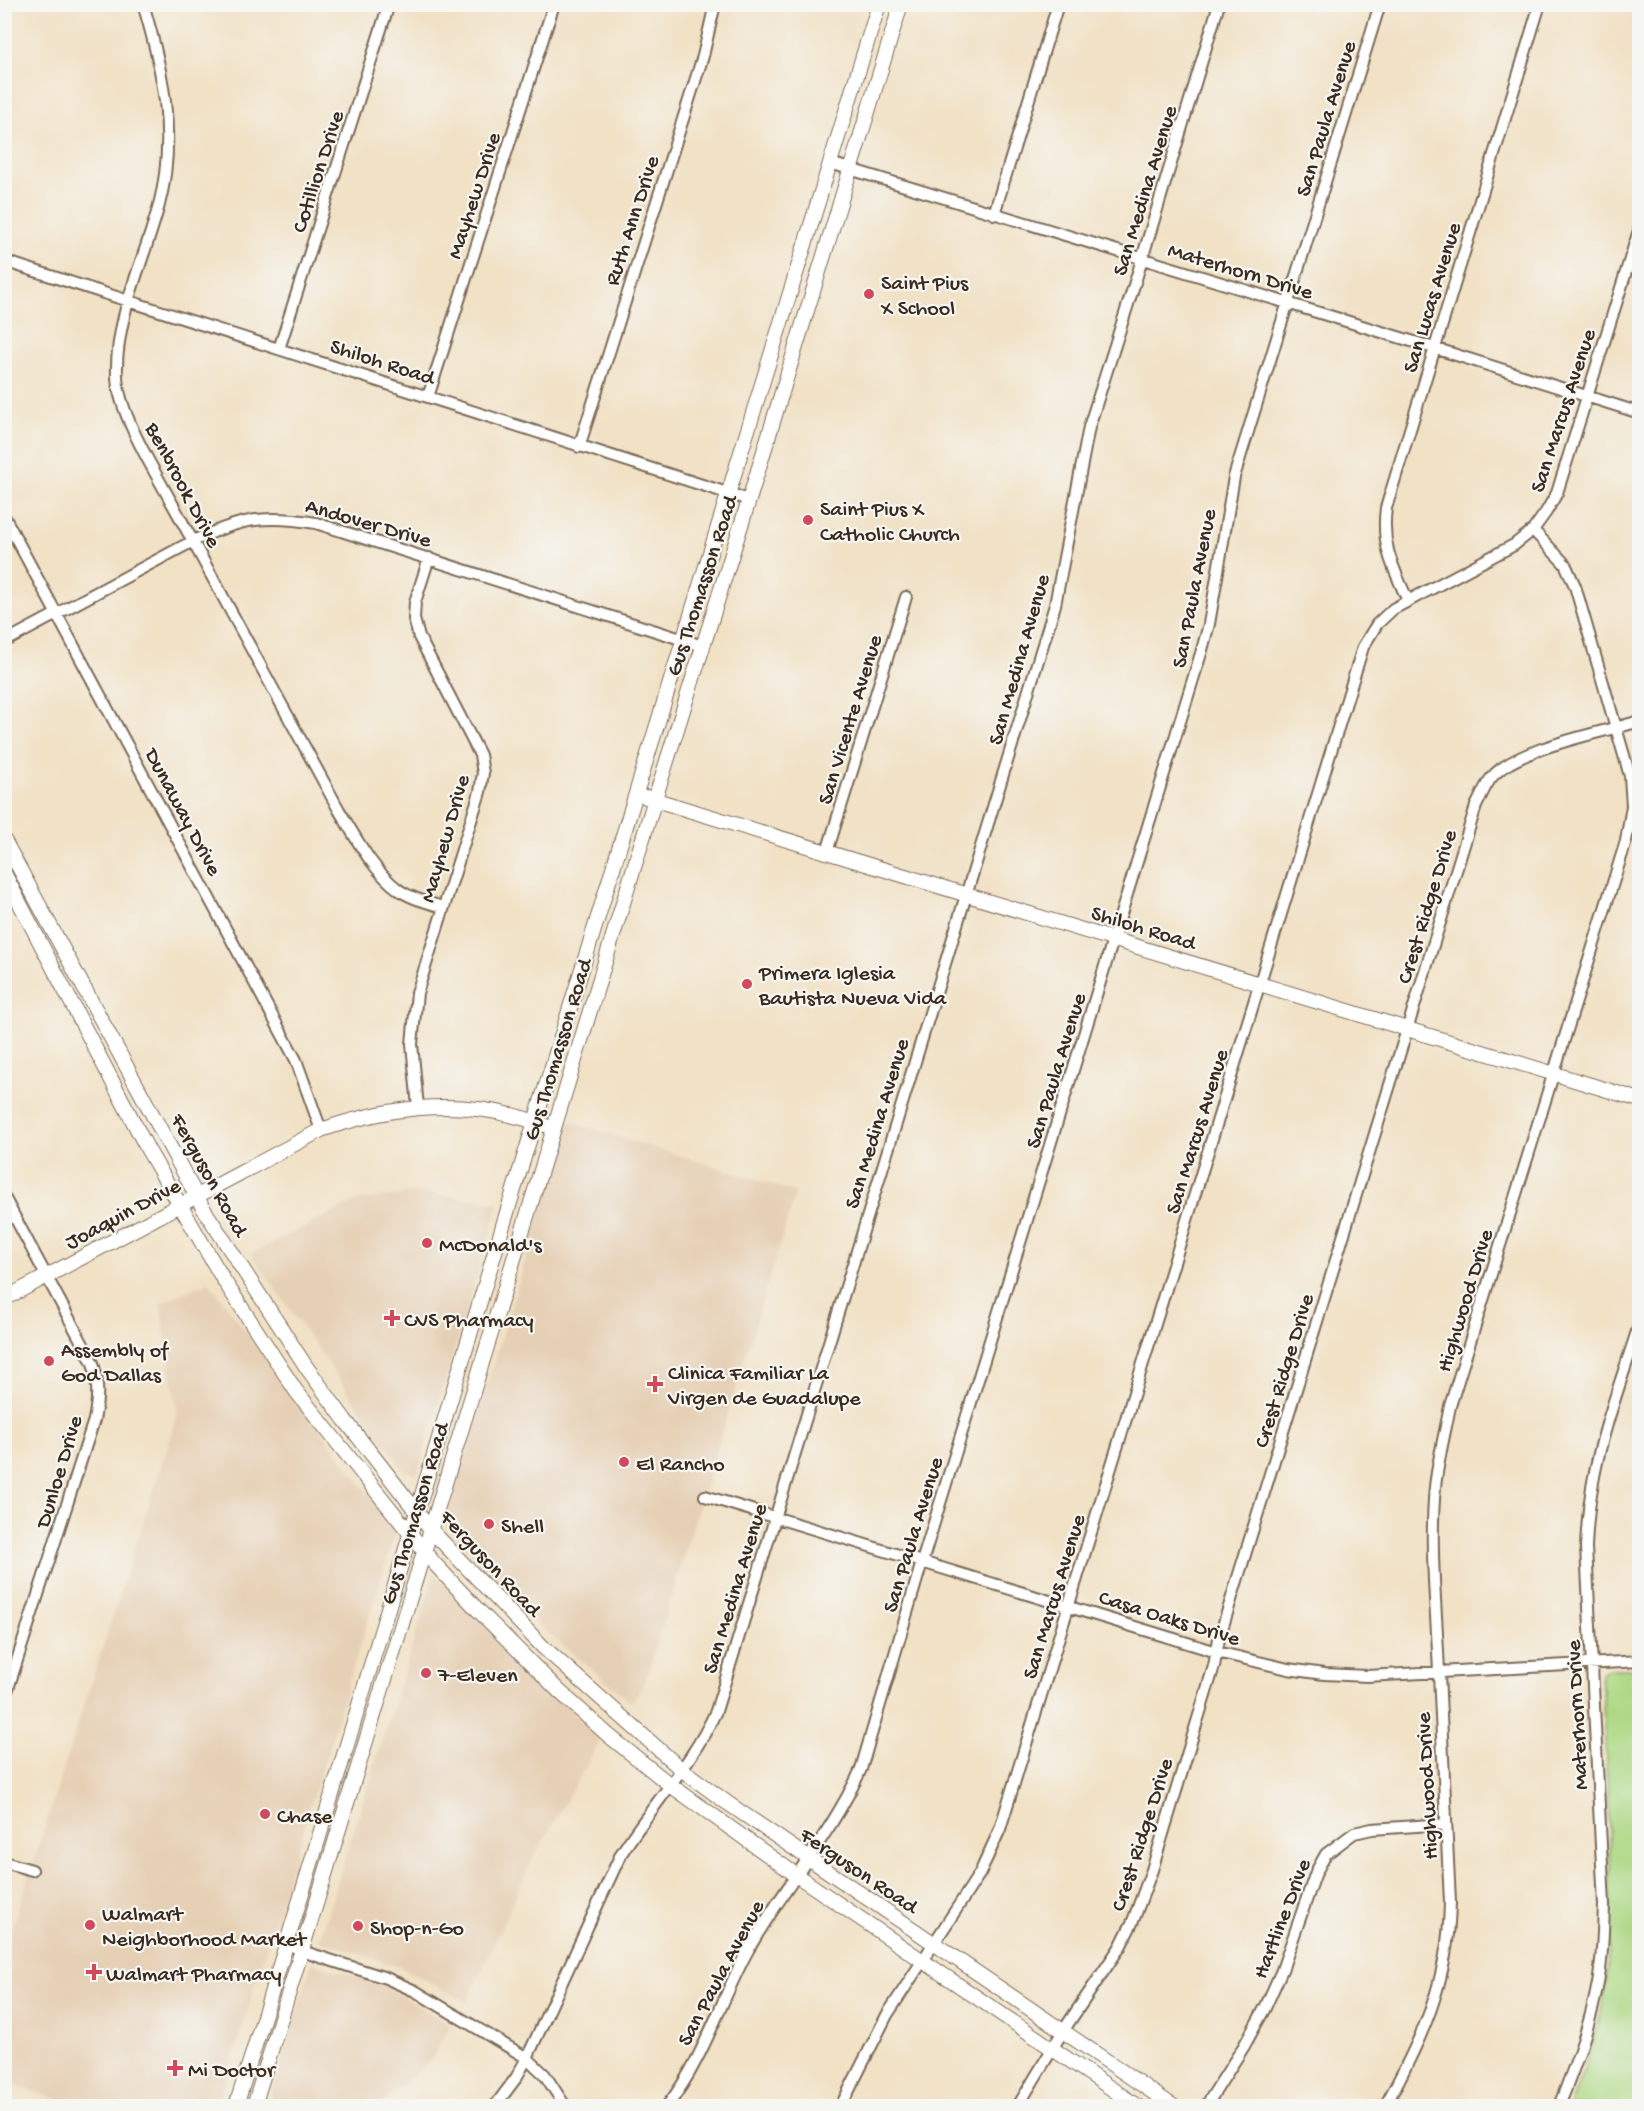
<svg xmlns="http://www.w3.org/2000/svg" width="1644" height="2111" font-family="'Gochi Hand',sans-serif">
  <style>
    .built { fill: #e6d0b5 }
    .green { fill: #add884; stroke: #748151; stroke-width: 1.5 }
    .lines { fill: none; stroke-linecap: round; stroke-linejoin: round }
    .street-casing { stroke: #7b6a58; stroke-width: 14 }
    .secondary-casing { stroke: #7b6a58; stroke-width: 16 }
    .street { stroke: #fff; stroke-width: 10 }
    .secondary { stroke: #fff; stroke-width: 14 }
    .poi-dot { fill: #d1495b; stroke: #f6f6f2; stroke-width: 2 }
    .labels { text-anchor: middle; stroke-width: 4.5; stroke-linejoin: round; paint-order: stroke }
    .street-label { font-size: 22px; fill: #3b2a1e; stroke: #f6f6f2 }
    .poi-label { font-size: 22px; fill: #3b2a1e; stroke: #f6f6f2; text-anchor: start }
  </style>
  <rect width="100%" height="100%" fill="#f6f6f2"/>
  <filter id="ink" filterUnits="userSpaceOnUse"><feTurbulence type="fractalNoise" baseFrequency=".0167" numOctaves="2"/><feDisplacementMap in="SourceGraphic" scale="12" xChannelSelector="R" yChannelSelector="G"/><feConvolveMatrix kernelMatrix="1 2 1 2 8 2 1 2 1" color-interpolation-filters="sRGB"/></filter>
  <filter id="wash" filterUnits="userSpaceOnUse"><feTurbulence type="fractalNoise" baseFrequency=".008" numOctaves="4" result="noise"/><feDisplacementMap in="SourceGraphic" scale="24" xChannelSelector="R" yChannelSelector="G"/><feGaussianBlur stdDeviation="1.35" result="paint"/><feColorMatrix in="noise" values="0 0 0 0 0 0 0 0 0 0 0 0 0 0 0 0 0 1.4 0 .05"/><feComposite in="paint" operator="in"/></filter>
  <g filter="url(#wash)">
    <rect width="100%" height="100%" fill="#f1e1c5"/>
    <path class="built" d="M568,1121l228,71 -151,490 -13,21 -90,-75 -98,-103z
      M419,1192l80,11 -82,272 -14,-5 -152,-216 105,-53z
      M209,1282l187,248 -178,576h-140l-73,-24v-132l173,-536 -18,-111z
      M435,1573l166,167 -68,118 -66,144 -63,-33 -85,-29z
      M312,1962l73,24 65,39 -18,34 -54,47h-110z"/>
    <path class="green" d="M1639,1668v438h-69c11,-29 23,-59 30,-90 11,-50 11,-100 10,-150 -1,-64 -5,-128 -9,-192l6,-4z"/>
  </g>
  <g filter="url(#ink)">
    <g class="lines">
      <defs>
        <path id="street" d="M143,4c20,66 34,133 16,201 -15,57 -44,111 -42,171 1,39 43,104 62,140 53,98 107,196 160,294 17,28 33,60 60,80 13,9 30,13 44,17
          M830,163l604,185 206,65
          M994,214l64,-210
          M4,261l745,239
          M279,349l110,-345
          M428,397l126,-393
          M579,447l124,-391 12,-52
          M4,516l292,544 25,70
          M1408,601c-15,-34 -27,-55 -22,-93l154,-504
          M4,642l189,-101c47,-22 71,-27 123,-18l387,123
          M827,852l79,-255
          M418,1107l-6,-63 5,-51 63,-201 3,-19 -3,-18 -61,-118 -5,-18 1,-17 14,-44
          M4,1197l89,166c6,21 5,37 1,57l-90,281
          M705,1496l512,156 71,17 36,5 43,2 273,-15
          M4,1862l28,8
          M287,1944l24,10 75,24 29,13 112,67 18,17 20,31
          M495,2106l21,-28 11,-20 94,-204c30,-48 72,-91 95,-143l339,-1106 34,-178 47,-148 83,-275
          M667,2106c36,-45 53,-104 80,-154 35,-63 85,-118 114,-183l61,-207 280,-912 7,-26 25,-147 146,-473
          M841,2106l46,-91 93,-142 20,-44 363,-1182 14,-23 16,-15 121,-64 19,-15 13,-18 11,-19 83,-266
          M1018,2106l45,-75 57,-84 13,-26 19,-51 62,-204 5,-27 257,-833c5,-9 9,-21 16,-29 25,-29 109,-44 148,-56
          M1206,2106l38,-60 21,-38 17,-38 34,-98 10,-18 28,-21 18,-4 74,-5
          M1385,2106c37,-67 64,-125 65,-204 -4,-76 -7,-152 -11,-228 -2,-62 -10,-125 -4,-187 3,-27 10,-54 15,-81l176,-565 6,-35 -2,-30 -55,-190 -10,-22 -32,-34
          M1559,2106c16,-40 31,-80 39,-123 5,-26 5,-52 6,-78l-18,-358c1,-22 3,-43 7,-65 9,-52 31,-109 47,-160"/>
        <path id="secondary" d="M646,797l994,303
          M4,840l199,368 104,160 38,52 85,109 113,118 138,122 45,33 447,304
          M4,873l144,277 75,129 73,112 137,171 43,46 83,83 49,44 61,49 127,91 341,231
          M4,1299l317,-169c75,-26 147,-33 223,-5
          M236,2106c93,-294 179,-591 269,-887 124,-405 250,-810 374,-1215
          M254,2106l401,-1307 94,-299 152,-496"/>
      </defs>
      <use href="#street" class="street-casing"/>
      <use href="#secondary" class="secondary-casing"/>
      <use href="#street" class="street"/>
      <use href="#secondary" class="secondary"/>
    </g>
  </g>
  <g class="poi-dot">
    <circle cx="869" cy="294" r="6"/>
    <circle cx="808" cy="520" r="6"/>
    <circle cx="747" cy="984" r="6"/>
    <circle cx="427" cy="1243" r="6"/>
    <path d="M389 1309h6v6h6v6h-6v6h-6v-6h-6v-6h6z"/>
    <circle cx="49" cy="1361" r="6"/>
    <path d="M652 1375h6v6h6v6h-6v6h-6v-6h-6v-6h6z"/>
    <circle cx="624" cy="1462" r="6"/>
    <circle cx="489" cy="1524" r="6"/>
    <circle cx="426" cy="1673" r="6"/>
    <circle cx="265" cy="1814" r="6"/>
    <circle cx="90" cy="1925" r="6"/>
    <circle cx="358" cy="1926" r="6"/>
    <path d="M91 1963h6v6h6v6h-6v6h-6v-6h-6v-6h6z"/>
    <path d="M172 2059h6v6h6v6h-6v6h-6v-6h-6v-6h6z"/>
  </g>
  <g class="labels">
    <g class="street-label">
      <text transform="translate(1324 118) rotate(-73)" y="8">San Paula Avenue</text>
      <text transform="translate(316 171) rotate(-72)" y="8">Cotillion Drive</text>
      <text transform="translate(1143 190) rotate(-73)" y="8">San Medina Avenue</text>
      <text transform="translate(472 195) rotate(-72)" y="8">Mayhew Drive</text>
      <text transform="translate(630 220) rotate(-72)" y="8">Ruth Ann Drive</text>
      <text transform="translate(1241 269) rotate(17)" y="8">Materhorn Drive</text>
      <text transform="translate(1430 297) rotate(-73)" y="8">San Lucas Avenue</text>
      <text transform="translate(383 360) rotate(18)" y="8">Shiloh Road</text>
      <text transform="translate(1561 410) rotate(-72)" y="8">San Marcus Avenue</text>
      <text transform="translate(185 484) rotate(62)" y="8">Benbrook Drive</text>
      <text transform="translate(369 521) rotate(16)" y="8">Andover Drive</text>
      <text transform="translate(700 585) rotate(-72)" y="8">Gus Thomasson Road</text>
      <text transform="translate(1192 588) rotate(-79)" y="8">San Paula Avenue</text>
      <text transform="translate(1017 659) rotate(-74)" y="8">San Medina Avenue</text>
      <text transform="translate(848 719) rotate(-73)" y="8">San Vicente Avenue</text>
      <text transform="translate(185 811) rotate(62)" y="8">Dunaway Drive</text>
      <text transform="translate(443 838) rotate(-74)" y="8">Mayhew Drive</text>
      <text transform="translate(1425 906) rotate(-73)" y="8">Crest Ridge Drive</text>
      <text transform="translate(1144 926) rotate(17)" y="8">Shiloh Road</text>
      <text transform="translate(556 1049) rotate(-73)" y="8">Gus Thomasson Road</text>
      <text transform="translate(1054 1070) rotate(-73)" y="8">San Paula Avenue</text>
      <text transform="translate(875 1123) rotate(-73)" y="8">San Medina Avenue</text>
      <text transform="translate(1195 1131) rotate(-73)" y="8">San Marcus Avenue</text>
      <text transform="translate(211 1174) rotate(61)" y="8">Ferguson Road</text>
      <text transform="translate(122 1212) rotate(-28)" y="8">Joaquin Drive</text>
      <text transform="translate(1463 1300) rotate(-73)" y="8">Highwood Drive</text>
      <text transform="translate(1282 1370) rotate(-73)" y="8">Crest Ridge Drive</text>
      <text transform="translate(57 1471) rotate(-73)" y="8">Dunloe Drive</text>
      <text transform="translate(413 1513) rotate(-73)" y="8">Gus Thomasson Road</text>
      <text transform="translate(911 1534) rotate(-73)" y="8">San Paula Avenue</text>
      <text transform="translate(492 1562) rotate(47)" y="8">Ferguson Road</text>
      <text transform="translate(733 1588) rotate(-73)" y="8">San Medina Avenue</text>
      <text transform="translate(1052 1596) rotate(-73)" y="8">San Marcus Avenue</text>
      <text transform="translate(1170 1616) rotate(17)" y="8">Casa Oaks Drive</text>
      <text transform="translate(1575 1715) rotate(-93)" y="8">Materhorn Drive</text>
      <text transform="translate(1425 1786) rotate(-93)" y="8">Highwood Drive</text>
      <text transform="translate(1140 1834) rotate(-72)" y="8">Crest Ridge Drive</text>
      <text transform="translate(860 1869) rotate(34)" y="8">Ferguson Road</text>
      <text transform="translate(1280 1918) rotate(-69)" y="8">Hartline Drive</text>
      <text transform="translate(719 1972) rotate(-62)" y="8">San Paula Avenue</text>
    </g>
    <g class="poi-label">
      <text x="881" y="289">Saint Pius<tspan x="881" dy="25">X School</tspan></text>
      <text x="820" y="515">Saint Pius X<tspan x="820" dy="25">Catholic Church</tspan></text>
      <text x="759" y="979">Primera Iglesia<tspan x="759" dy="25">Bautista Nueva Vida</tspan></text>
      <text x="439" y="1251">McDonald's</text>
      <text x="404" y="1326">CVS Pharmacy</text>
      <text x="61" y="1356">Assembly of<tspan x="61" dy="25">God Dallas</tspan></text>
      <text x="668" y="1379">Clinica Familiar La<tspan x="668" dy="25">Virgen de Guadalupe</tspan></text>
      <text x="636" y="1470">El Rancho</text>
      <text x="501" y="1532">Shell</text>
      <text x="438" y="1681">7-Eleven</text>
      <text x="277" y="1822">Chase</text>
      <text x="102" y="1920">Walmart<tspan x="102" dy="25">Neighborhood Market</tspan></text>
      <text x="370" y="1934">Shop-n-Go</text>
      <text x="106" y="1980">Walmart Pharmacy</text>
      <text x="188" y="2076">Mi Doctor</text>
    </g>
  </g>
  <rect width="1644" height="2111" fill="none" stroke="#f6f6f2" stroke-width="24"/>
</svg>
